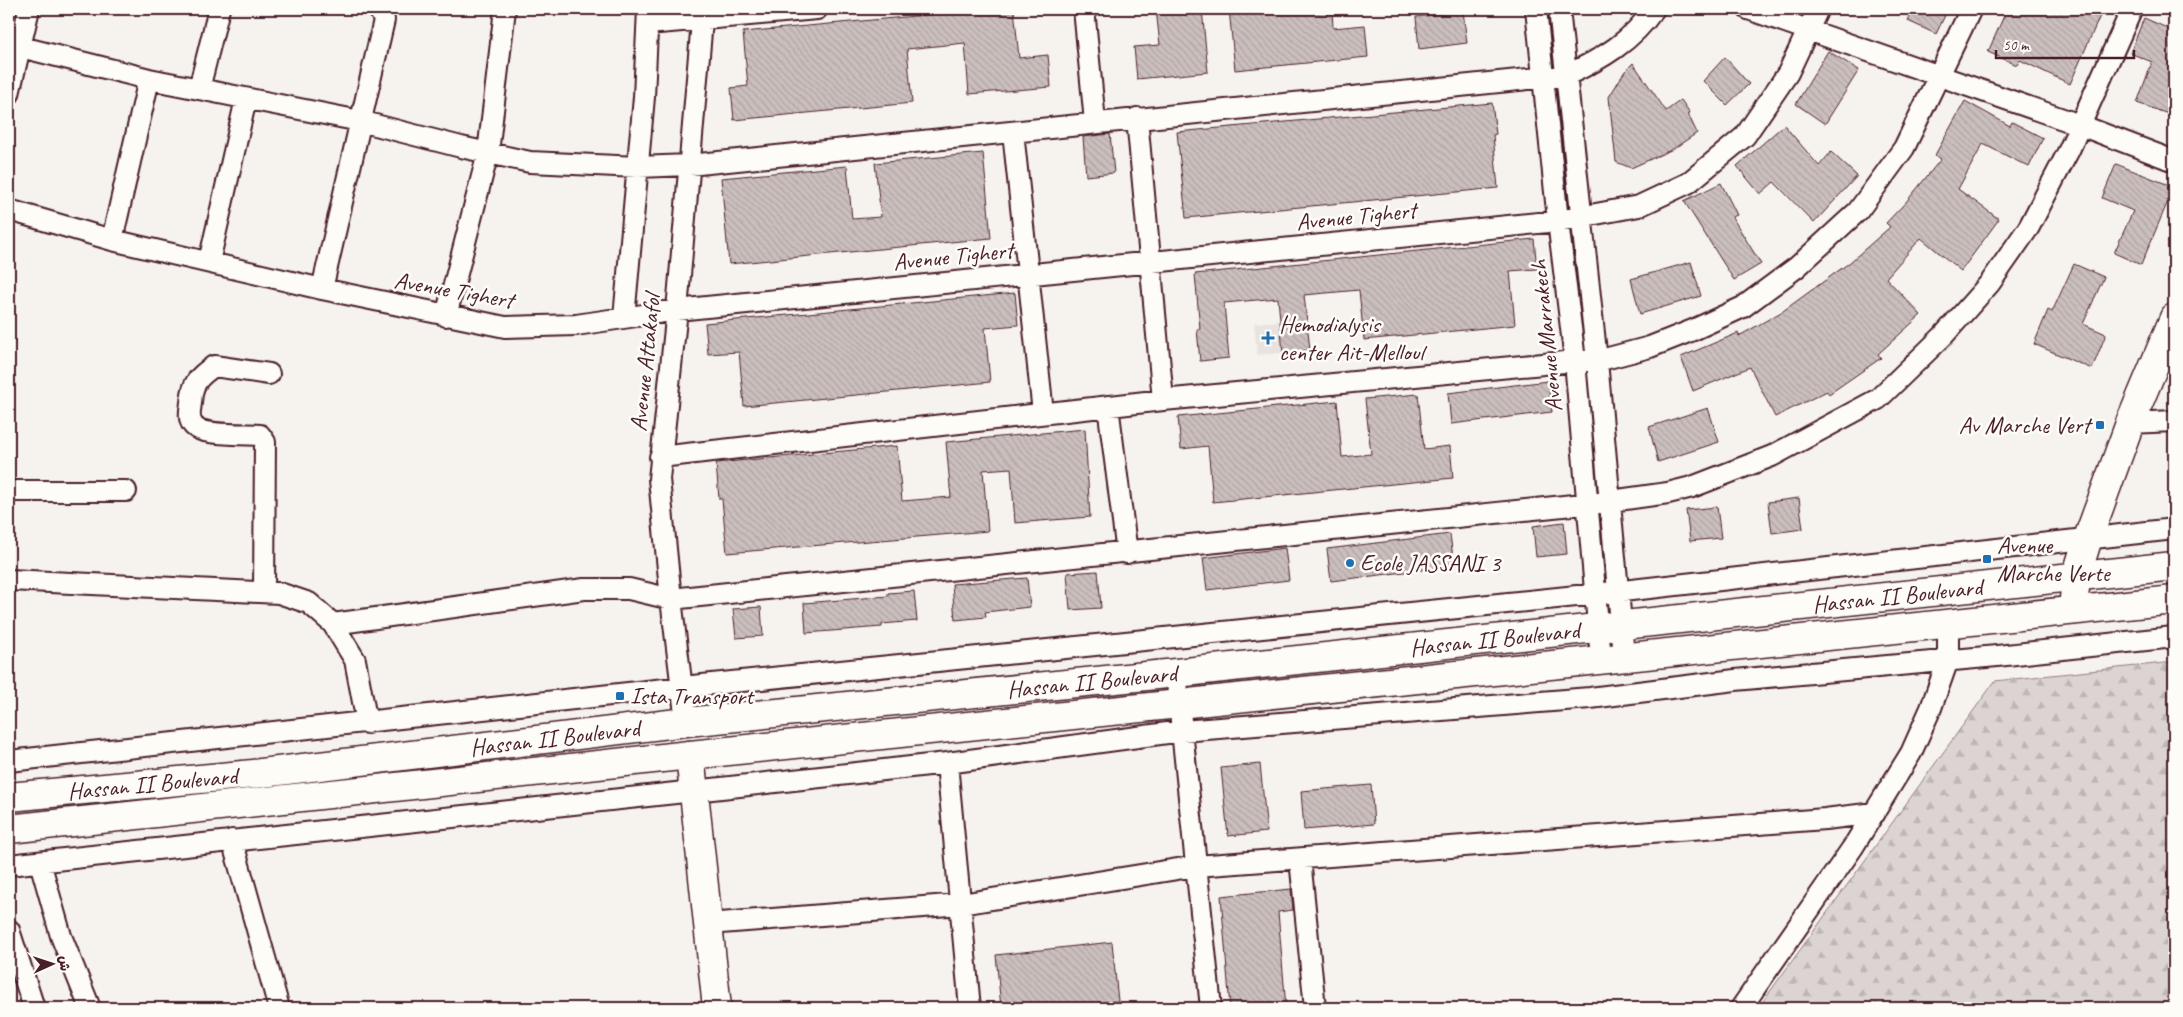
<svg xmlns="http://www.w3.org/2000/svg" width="2183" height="1017" font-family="Caveat,'Playpen Sans Arabic',sans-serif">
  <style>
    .built { fill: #e9e3e0 }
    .forest { fill: url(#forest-firs); stroke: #937a7e }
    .building { fill: url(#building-back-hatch); stroke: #4a1f2b }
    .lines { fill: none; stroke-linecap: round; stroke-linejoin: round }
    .street-casing { stroke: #4a1f2b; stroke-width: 24 }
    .secondary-casing { stroke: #4a1f2b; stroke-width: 31 }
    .primary-casing { stroke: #4a1f2b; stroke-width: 31 }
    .street { stroke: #fdfcf7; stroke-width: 20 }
    .secondary { stroke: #fdfcf7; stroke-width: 28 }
    .primary { stroke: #fdfcf7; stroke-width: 28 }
    .poi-dot { fill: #1f6fb2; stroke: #fdfcf7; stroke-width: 2 }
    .labels { text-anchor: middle; stroke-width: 5; stroke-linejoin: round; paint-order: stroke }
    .street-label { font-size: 24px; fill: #4a1f2b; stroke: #fdfcf7 }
    .poi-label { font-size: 24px; fill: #4a1f2b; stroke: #fdfcf7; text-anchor: start }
  </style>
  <defs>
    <pattern id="forest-firs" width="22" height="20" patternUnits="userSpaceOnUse" patternTransform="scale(1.25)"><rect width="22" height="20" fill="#dcd4d2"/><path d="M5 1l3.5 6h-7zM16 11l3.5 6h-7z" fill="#beb6b4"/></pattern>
    <pattern id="building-back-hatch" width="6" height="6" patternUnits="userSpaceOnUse" patternTransform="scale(1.25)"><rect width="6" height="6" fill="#cbbfbe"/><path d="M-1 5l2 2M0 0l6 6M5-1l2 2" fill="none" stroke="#b0a4a3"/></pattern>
  </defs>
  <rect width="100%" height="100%" fill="#f6f3ef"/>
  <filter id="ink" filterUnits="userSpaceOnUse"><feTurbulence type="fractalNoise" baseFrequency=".02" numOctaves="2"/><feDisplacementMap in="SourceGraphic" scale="10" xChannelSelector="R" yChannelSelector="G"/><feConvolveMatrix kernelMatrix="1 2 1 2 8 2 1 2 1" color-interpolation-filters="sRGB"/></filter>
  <g filter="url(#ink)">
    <path class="built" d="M1280,321l3,32 -26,2 -3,-32z"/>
    <path class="forest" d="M2174,662v346h-416l237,-327z"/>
    <path class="building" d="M991,9h23l5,49 29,-3 3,32 -82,7 -4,-51 -58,6 5,54 -178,17 -3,-32 17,-2 -5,-54z
      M1156,9h46l6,63 -71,7 -3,-32 26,-2z
      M1229,9h103l1,19 32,-3 3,32 -133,13z
      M1913,9h35l-12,25 -28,-13z
      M2007,9h96l-33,75 -50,-24 -3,5 -29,-13z
      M1463,11l4,32 -48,6 -3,-32z
      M2144,18l30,13v85l-37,-13 15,-41 -22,-9z
      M1828,51l31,19 -34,54 -29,-20z
      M1725,57l24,27 -22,21 -24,-24z
      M1633,63l33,48 15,-11 9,13 -2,1 9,19 -24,16 -42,19 -15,-6 -7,-65 16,-26z
      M1965,101l45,25 2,-4 31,16 -14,29 -46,-23 -25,45 41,30 -38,52 -40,-33 -35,40 35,37 -43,39 3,4 -52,36 -2,-3 -52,26 -25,-50 -57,24 -12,-34 57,-24 1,3 44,-25 66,-48 41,-36 -4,-4 20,-21 35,-43 -6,-4z
      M1492,103l4,31 -3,1 5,53 -312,30 -9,-86z
      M1784,125l35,41 12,-14 26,24 -43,47 -40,-41 -14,12 -23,-28z
      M1110,134l4,39 -28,3 -3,-39z
      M983,153l8,85 -262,26 -8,-86 126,-12 5,53 29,-2 -6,-54z
      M2116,164l58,23 -33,78 -27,-12 19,-42 -31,-13z
      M1721,183l16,32 -5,2 29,47 -27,16 -50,-79z
      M1534,239l3,30 -27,2 5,54 -151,15 -5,-50 -55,5 6,55 -27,3 -5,-55 -54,5 5,55 -29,3 -3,-32h3l-5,-55z
      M1691,262l10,34 -61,18 -9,-35z
      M2074,264l30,13 -21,47 23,10 -14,35 -58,-25 14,-34 4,2z
      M1015,293l3,32 -33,3 5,54 -246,24 -5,-54 -31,2 -3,-31z
      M1548,381l4,31 -101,12 -3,-31z
      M1418,394l6,55 26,-3 3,32 -240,24 -5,-56 -27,3 -3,-32 159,-16 5,56 29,-3 -6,-55z
      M1708,408l11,34 -61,20 -9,-35z
      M1085,429l5,88 -75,6 -4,-55 -28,2 5,61 -261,22 -5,-54h-3l-3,-36 181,-17 5,55 49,-4 -5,-55z
      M1799,498l4,31 -31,4 -4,-31z
      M1717,507l4,31 -31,3 -4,-31z
      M1564,522l3,32 -31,3 -3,-31z
      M1450,534l4,32 -123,15 -4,-32z
      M1285,548l4,32 -82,10 -4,-32z
      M1098,571l3,37 -31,2 -3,-37z
      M1027,578l3,29 -45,5 1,5 -31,3 -3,-36z
      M914,591l3,30 -35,3v3l-76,6 -2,-30 84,-7v-3z
      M761,607l2,29 -27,2 -3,-29z
      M1260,764l7,68 -39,4 -7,-68z
      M1371,785l3,39 -70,6 -3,-39z
      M1291,889l2,21 -15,2 8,96h-56l-9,-112z
      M1112,942l6,59 -70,7h-47l-5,-53z"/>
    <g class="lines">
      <defs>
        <path id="street" d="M1084,9l11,113
          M1536,9l22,212 17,140 26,298
          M1559,9l38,352 27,295
          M1748,9l332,116 94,36
          M648,24l169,-15
          M9,44l140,35 211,42 101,26 69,15 108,5 51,-2 878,-90c35,-16 65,-34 87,-66
          M199,89l20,-80
          M9,94l20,-85
          M1137,118l26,282
          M1013,132l30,281
          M9,210l103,30 210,49 183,38 71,-2 101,-15 881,-89 81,-15 49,-23 57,-47 43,-63 30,-64
          M112,240l37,-161
          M209,262l37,-163
          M322,289l62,-269 -5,-11
          M446,316l42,-163 17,-144
          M624,318l20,-221 4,-88
          M1108,406l19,147
          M2130,423l44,-2
          M660,457l503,-57 412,-39h22l53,-14 43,-17 50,-23 54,-40 61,-56 46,-63 67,-139
          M9,491h117
          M9,580l270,13 30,10 24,21 22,36 12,63
          M264,592l1,-150 -5,-7c-13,-1 -60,1 -67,-10 -5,-6 -3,-15 -2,-22 1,-20 7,-26 23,-37l55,8
          M333,624l251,-35h45l42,10 940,-98 57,-8 24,-6 80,-31 106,-57 65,-63 47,-53 39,-56 40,-77 63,-141
          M1176,673l35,335
          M686,722l-15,-123 -12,-120 18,-169 26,-301
          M9,761l674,-74 913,-93 578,-65
          M947,763l23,245
          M232,840l47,168
          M1300,859l15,149
          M40,862l21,74 29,72
          M9,865l685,-74 253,-28 235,-32 408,-33 145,-18 262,-24 177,-19
          M708,924l253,-20 235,-38 629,-47 50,-6
          M9,930l25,78
          M1741,1008l112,-161 58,-94 20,-45 17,-48v-37"/>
        <path id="secondary" d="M2073,610l3,-33 12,-39 42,-115 44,-105
          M690,755l27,253"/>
        <g id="primary">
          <path id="s1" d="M9,797l244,-23 433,-52 490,-49 998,-107"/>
          <path d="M9,829l681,-74 1484,-155"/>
        </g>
      </defs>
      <use href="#street" class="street-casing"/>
      <use href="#secondary" class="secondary-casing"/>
      <use href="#primary" class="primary-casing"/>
      <use href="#street" class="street"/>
      <use href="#secondary" class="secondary"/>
      <use href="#primary" class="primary"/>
    </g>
  </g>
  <g class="poi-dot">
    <path d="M1265.5 330.5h5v5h5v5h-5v5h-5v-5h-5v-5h5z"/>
    <rect x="2095" y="420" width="10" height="10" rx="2.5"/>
    <rect x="1982" y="554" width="10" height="10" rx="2.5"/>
    <circle cx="1350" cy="563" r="5"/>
    <rect x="615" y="691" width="10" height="10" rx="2.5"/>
  </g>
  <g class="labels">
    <g class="street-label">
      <text transform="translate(1356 216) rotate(-6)" y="8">Avenue Tighert</text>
      <text transform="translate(953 256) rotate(-6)" y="8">Avenue Tighert</text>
      <text transform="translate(454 290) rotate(10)" y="8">Avenue Tighert</text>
      <text transform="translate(1546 336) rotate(-96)" y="8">Avenue Marrakech</text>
      <text transform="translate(645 363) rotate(-84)" y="8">Avenue Attakafol</text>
      <text dy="8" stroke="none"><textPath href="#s1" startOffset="1899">Hassan II Boulevard</textPath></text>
      <text dy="8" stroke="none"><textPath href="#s1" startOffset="1494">Hassan II Boulevard</textPath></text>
      <text dy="8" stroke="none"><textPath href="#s1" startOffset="1089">Hassan II Boulevard</textPath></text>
      <text dy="8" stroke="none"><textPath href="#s1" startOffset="549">Hassan II Boulevard</textPath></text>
      <text dy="8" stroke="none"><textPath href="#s1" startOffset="144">Hassan II Boulevard</textPath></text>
    </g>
    <g class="poi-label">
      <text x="1279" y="332">Hemodialysis<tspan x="1279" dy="28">center Ait-Melloul</tspan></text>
      <text x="2090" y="433" text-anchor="end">Av Marche Vert</text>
      <text x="1997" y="553">Avenue<tspan x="1997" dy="28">Marche Verte</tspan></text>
      <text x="1360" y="571">Ecole JASSANI 3</text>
      <text x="630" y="704">Ista Transport</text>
    </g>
  </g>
  <rect width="2183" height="1017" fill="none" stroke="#fdfcf7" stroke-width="30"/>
  <rect x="15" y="15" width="2153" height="987" fill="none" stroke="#4a1f2b" stroke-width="2" filter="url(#ink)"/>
  <g transform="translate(52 964) rotate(87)" stroke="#fdfcf7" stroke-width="4" paint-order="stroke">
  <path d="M0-4L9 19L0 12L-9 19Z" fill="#4a1f2b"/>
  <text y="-8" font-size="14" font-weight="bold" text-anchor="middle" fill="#4a1f2b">ش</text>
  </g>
  <path d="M1996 50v8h138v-8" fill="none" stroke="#4a1f2b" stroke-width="2.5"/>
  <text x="2003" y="50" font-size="15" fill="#4a1f2b" stroke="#fdfcf7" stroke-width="4" paint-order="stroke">50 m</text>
</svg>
